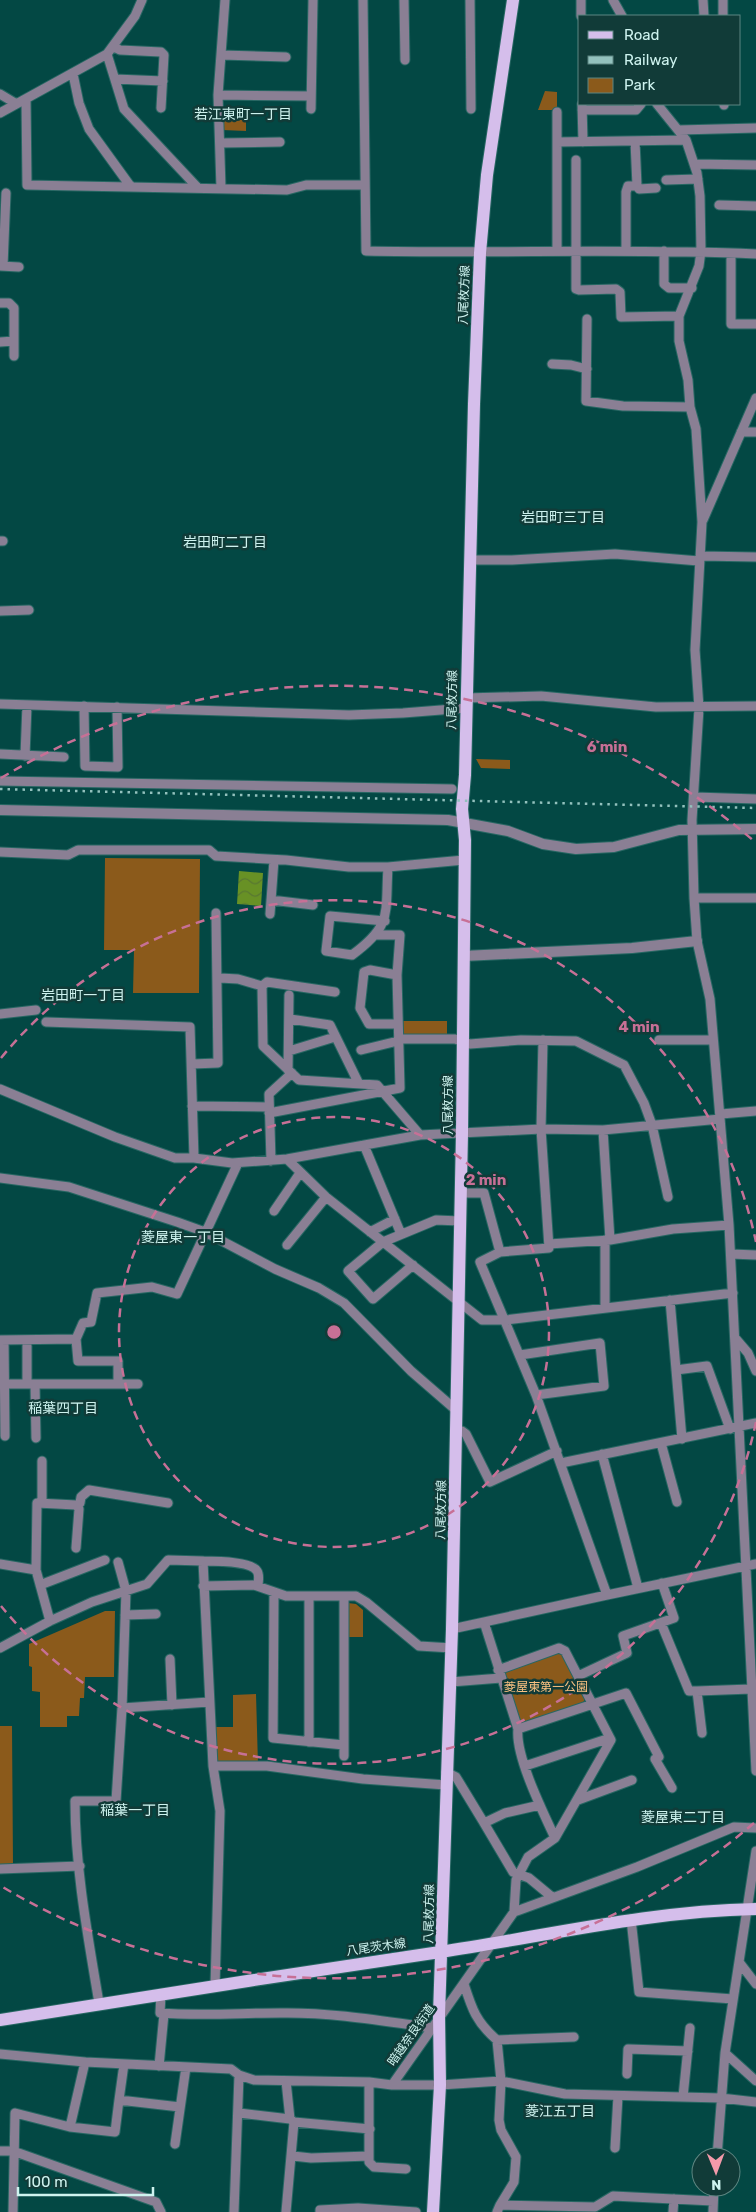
<svg xmlns="http://www.w3.org/2000/svg" width="756" height="2212" font-family="Rubik,'Noto Sans JP',sans-serif">
  <style>
    .park { fill: #8b5a1b }
    .water { fill: url(#water-waves) }
    .lines { fill: none; stroke-linecap: round; stroke-linejoin: round }
    .minor-casing { stroke: #286763; stroke-width: 11 }
    .tertiary-casing { stroke: #286763; stroke-width: 12 }
    .primary-casing { stroke: #286763; stroke-width: 14 }
    .minor { stroke: #8a7f94; stroke-width: 9 }
    .tertiary { stroke: #8a7f94; stroke-width: 10 }
    .primary { stroke: #d5beeb; stroke-width: 12 }
    .rail { stroke: #93c1bd; stroke-width: 2.5; stroke-dasharray: 2.5 5; stroke-linecap: butt }
    .ring { fill: none; stroke: #c77096; stroke-width: 2.5; stroke-dasharray: 9 6 }
    .labels { text-anchor: middle; stroke-width: 5; stroke-linejoin: round; paint-order: stroke }
    .street-label { font-size: 12px; fill: #cef3ef; stroke: #113b38 }
    .park-label { font-size: 12px; fill: #fac182; stroke: #113b38 }
    .neighbourhood-label { font-size: 14px; fill: #cef3ef; stroke: #113b38 }
    .centre { fill: #c77096; stroke: #113b38; stroke-width: 2.5 }
    .ring-label { font-size: 15px; text-anchor: middle; font-weight: bold; fill: #c77096; stroke: #113b38; stroke-width: 5; stroke-linejoin: round; paint-order: stroke }
  </style>
  <defs>
    <pattern id="water-waves" width="16" height="10" patternUnits="userSpaceOnUse" patternTransform="scale(1.25)"><rect width="16" height="10" fill="#689125"/><path d="M0 5q4-4 8 0t8 0" fill="none" stroke="#597831"/></pattern>
  </defs>
  <rect width="100%" height="100%" fill="#034844"/>
  <path class="park" d="M545,91l12,1v18h-19z
    M246,114v17l-24,-1v-15z
    M476,759l34,1v9l-29,-1z
    M105,858l95,1 -1,134h-66l1,-43h-30z
    M399,1021h48v15h-48z
    M348,1603l8,1 7,6v27h-15z
    M105,1611h10l-1,66h-29l-1,21h-4l-1,18h-12v11h-27v-35l-8,-1v-24l-3,-1v-22z
    M559,1653l4,3 22,43 -4,7 -56,18 -6,-1 -15,-46 2,-7z
    M256,1694l2,71h-44l-1,-38h20v-32z
    M0,1726h12l1,139h-13z"/>
  <path class="water" d="M239,871l24,2 -2,33 -24,-2z"/>
  <g class="lines">
    <defs>
      <path id="minor" d="M363,0l3,251c130,3 260,-3 390,3
        M404,0l1,60
        M470,0l1,109
        M581,0v16
        M613,0l9,16
        M703,0l1,16
        M723,0v16
        M114,47l6,3 41,2 3,3 -3,53
        M107,54l17,55 74,79
        M221,55l65,2
        M73,74l6,29 10,26 42,58
        M115,79l48,2
        M0,94l15,9
        M218,95l93,1
        M26,99l1,86 260,5 19,-5h59
        M582,104l1,38
        M657,104l29,36 11,33 3,23 1,55 -2,15 -20,50v25l9,39 2,27 6,22 6,93 -7,128 4,58 -7,112 2,78 3,43 13,58 19,226 27,546
        M724,104v1
        M311,109l2,-109
        M582,110h54l5,-6
        M0,113l107,-59 28,-38 7,-16
        M679,130l77,-2
        M557,142l129,-2
        M220,143l60,-1
        M576,160v129l3,1 37,-1 4,3 1,25 58,-1
        M695,164l61,1
        M666,180l32,-1
        M637,186l2,3 17,-1
        M221,188l-3,-93 7,-95
        M719,205l37,1
        M626,250v-58l2,-6h9l-2,-45
        M557,251v-139
        M664,251v33l5,4h23
        M731,253v71h25
        M0,266l19,1
        M3,266l3,-73
        M0,303h9l5,5v48
        M587,319l-1,82 37,5 67,1
        M0,342l14,-1
        M552,364l19,1 16,4
        M741,432h15
        M703,520l53,-122
        M0,541h3
        M701,556l55,1
        M470,560h42l103,-6 84,7
        M0,611l29,-1
        M466,698l75,-2 115,11 100,-1
        M0,704l349,11 54,-2 63,-5
        M84,706l1,60 33,1 -1,-60
        M0,754l64,3
        M25,756l2,-51
        M0,781l452,8
        M695,797l61,2
        M0,852l68,3 10,-5h131l7,6 70,4 63,7h39
        M694,898h62
        M271,900l42,5
        M270,914l4,-54
        M385,921l-55,-5 -4,35 26,4c41,-30 33,-41 36,-88l76,-7
        M377,935h23l-3,40
        M220,978l18,1 24,7 1,60 36,34 78,5 43,50
        M262,986l5,-4 68,10
        M0,1014l36,-4
        M290,1019l40,6 29,59
        M46,1022l144,5 4,131
        M398,1039h57l15,5 51,-4 55,1 48,24 20,38 8,22 16,72
        M659,1040h54
        M361,1050l37,-9
        M289,1051l46,-14
        M192,1064l26,-1 -2,-150
        M288,1070l1,-75
        M0,1089l115,48 60,21h19l38,5 55,-4 133,-24 121,-6 62,1 117,-11
        M192,1106l77,1
        M269,1113l131,-25 -3,-113 -27,-5 -6,2 -4,36 9,16h29
        M721,1114l35,-3
        M603,1130l7,110
        M364,1145l37,89
        M287,1159l39,38 156,123h23l228,-27
        M271,1161l-2,-67 23,-21
        M0,1178l69,9 108,35 28,10 70,37 44,19 25,15 67,68 45,39
        M460,1193h24l16,59 49,-4 -8,-119 2,-89
        M274,1211l26,-38
        M370,1232l25,-13
        M549,1244l61,-4 63,-11 56,-4
        M287,1245l39,-48
        M500,1252l-20,10 56,133 71,200
        M731,1254l25,1
        M413,1265l-40,34 -25,-28 35,-29 53,-22 24,1
        M670,1300l12,139
        M605,1308v-68
        M76,1339l2,22h40v22
        M736,1339l12,14 8,18
        M0,1340l76,-1 7,-16 8,-1 6,-29 55,-6 25,7 61,-131
        M4,1340l1,96
        M520,1355l80,-12 4,43 -68,9
        M676,1370l31,-4 23,63
        M0,1384h138
        M27,1384v-44
        M35,1384l1,54
        M456,1431h6l4,3 24,48 67,-31
        M661,1443l16,59
        M602,1454l36,134
        M561,1463l195,-40
        M42,1503v-42
        M76,1505l4,-2 1,-6 8,-7 79,13
        M203,1561c10,0 48,0 54,10 3,4 1,11 1,15
        M0,1564l36,6 14,51
        M36,1570l1,-67 39,2 3,4 -3,39
        M40,1585l65,-25
        M203,1586l51,-1 32,11h70l10,6 53,44 33,2
        M274,1592l-1,146 71,7
        M125,1615l31,-1
        M484,1622l34,107c-3,27 25,83 37,109l-27,19 -12,23 -2,32
        M661,1623l28,68h8l5,42
        M452,1629l155,-34 149,-31
        M0,1648l50,-27 42,-19 55,-18 21,-24 35,1 10,205 7,45 -5,175
        M170,1659l2,46
        M498,1670l61,-22 6,3 46,89 -56,98
        M578,1676l49,-23 -4,-17 51,-18 -12,-35
        M451,1682l50,-4
        M697,1691l54,-2
        M122,1708l87,-6
        M518,1729l108,-36 33,64 -4,2 17,29
        M309,1742v-146
        M344,1756v-160
        M213,1766h54l96,13 83,6
        M525,1766l85,-28
        M446,1772l10,5 28,46
        M578,1800l54,-20
        M540,1805l-35,8 -21,10 29,49 16,6 23,19
        M0,1869l80,-3
        M631,1919l8,73 94,7
        M739,1962l17,22
        M464,1984c8,25 12,38 33,56l4,41 -2,39 2,10 15,27 -2,25 -14,23
        M161,1994l-1,19c40,3 80,0 120,0 51,-1 103,8 153,15
        M99,2003c-11,-66 -24,-135 -24,-202h41l6,-93 4,-117 -8,-29
        M497,2040l77,-3
        M725,2053l31,28
        M0,2054l85,8 146,7 8,6 15,5 115,2 23,3h48l61,-4 64,13 156,4 35,4
        M124,2064l-5,36 61,7
        M159,2066l5,-52
        M627,2074l1,-25 60,2
        M286,2081l4,38 4,3 -8,90
        M369,2082v80l5,5 32,2
        M392,2085l122,-173 123,-45 97,-40 22,1
        M683,2097l7,-69
        M239,2113l51,6
        M294,2122l76,7
        M70,2127l45,5 4,-32
        M175,2144l11,-77
        M615,2148l3,-52
        M0,2151h13l143,51 5,10
        M293,2156l18,2 58,-2
        M717,2157l8,-104 31,-202
        M13,2212l2,-99 55,14 15,-65
        M234,2212l5,-137
        M320,2212v-2l38,-2 58,4
        M497,2212l3,-7 95,2 18,-11 100,5
        M673,2212l1,-13
        M713,2212l1,-25"/>
      <path id="tertiary" d="M0,810l448,10 60,11 35,13 33,5 38,-2 65,-17 77,-1
        M463,956l169,-8 65,-7"/>
      <path id="primary" d="M0,2020c147,-24 293,-46 440,-68 106,-16 209,-41 316,-43
        M433,2212l7,-127 -1,-70 13,-386 10,-496 3,-293 -3,-31 3,-34 9,-371 6,-151 7,-78 26,-175"/>
    </defs>
    <use href="#minor" class="minor-casing"/>
    <use href="#tertiary" class="tertiary-casing"/>
    <use href="#primary" class="primary-casing"/>
    <use href="#minor" class="minor"/>
    <use href="#tertiary" class="tertiary"/>
    <use href="#primary" class="primary"/>
    <path class="rail" d="M0,789l756,19"/>
  </g>
  <g class="ring">
    <circle cx="334" cy="1332" r="215"/>
    <path d="M756 1422A431 431 0 0 1 1 1606M1 1058A431 431 0 0 1 756 1242"/>
    <path d="M754 1823A646 646 0 0 1 1 1886M1 778A646 646 0 0 1 754 841"/>
  </g>
  <g class="labels">
    <g class="street-label">
      <text transform="translate(464 295) rotate(-88)" y="4">八尾枚方線</text>
      <text transform="translate(452 700) rotate(-89)" y="4">八尾枚方線</text>
      <text transform="translate(448 1105) rotate(-90)" y="4">八尾枚方線</text>
      <text transform="translate(441 1510) rotate(-89)" y="4">八尾枚方線</text>
      <text transform="translate(429 1914) rotate(-89)" y="4">八尾枚方線</text>
      <text transform="translate(376 1947) rotate(-8)" y="4">八尾茨木線</text>
      <text transform="translate(411 2035) rotate(-55)" y="4">暗越奈良街道</text>
    </g>
    <g class="park-label">
      <text x="546" y="1691">菱屋東第一公園</text>
    </g>
    <g class="neighbourhood-label">
      <text x="243" y="119">若江東町一丁目</text>
      <text x="563" y="522">岩田町三丁目</text>
      <text x="225" y="547">岩田町二丁目</text>
      <text x="83" y="1000">岩田町一丁目</text>
      <text x="183" y="1242">菱屋東一丁目</text>
      <text x="63" y="1413">稲葉四丁目</text>
      <text x="135" y="1815">稲葉一丁目</text>
      <text x="683" y="1822">菱屋東二丁目</text>
      <text x="560" y="2116">菱江五丁目</text>
    </g>
  </g>
  <circle cx="334" cy="1332" r="8" class="centre"/>
  <g class="ring-label">
    <text x="607" y="752">6 min</text>
    <text x="639" y="1032">4 min</text>
    <text x="486" y="1185">2 min</text>
  </g>
  <rect x="578" y="15" width="162" height="90" fill="#113b38" stroke="#5d8581"/>
  <rect x="588" y="31" width="25" height="8" fill="#d5beeb" stroke="#5d8581"/>
  <text x="624" y="40" font-size="15" fill="#cef3ef">Road</text>
  <rect x="588" y="56" width="25" height="8" fill="#93c1bd" stroke="#5d8581"/>
  <text x="624" y="65" font-size="15" fill="#cef3ef">Railway</text>
  <rect x="588" y="78" width="25" height="15" fill="#8b5a1b" stroke="#5d8581"/>
  <text x="624" y="90" font-size="15" fill="#cef3ef">Park</text>
  <g transform="translate(716 2172) rotate(179)"><circle r="24" fill="#113b38" stroke="#5d8581"/>
  <path d="M0-4L9 19L0 12L-9 19Z" fill="#f39aaa"/>
  <text y="-8" font-size="14" font-weight="bold" text-anchor="middle" fill="#cef3ef">N</text>
  </g>
  <path d="M18 2187v8h135v-8" fill="none" stroke="#cef3ef" stroke-width="2.5"/>
  <text x="25" y="2187" font-size="15" fill="#cef3ef" stroke="#113b38" stroke-width="4" paint-order="stroke">100 m</text>
</svg>
